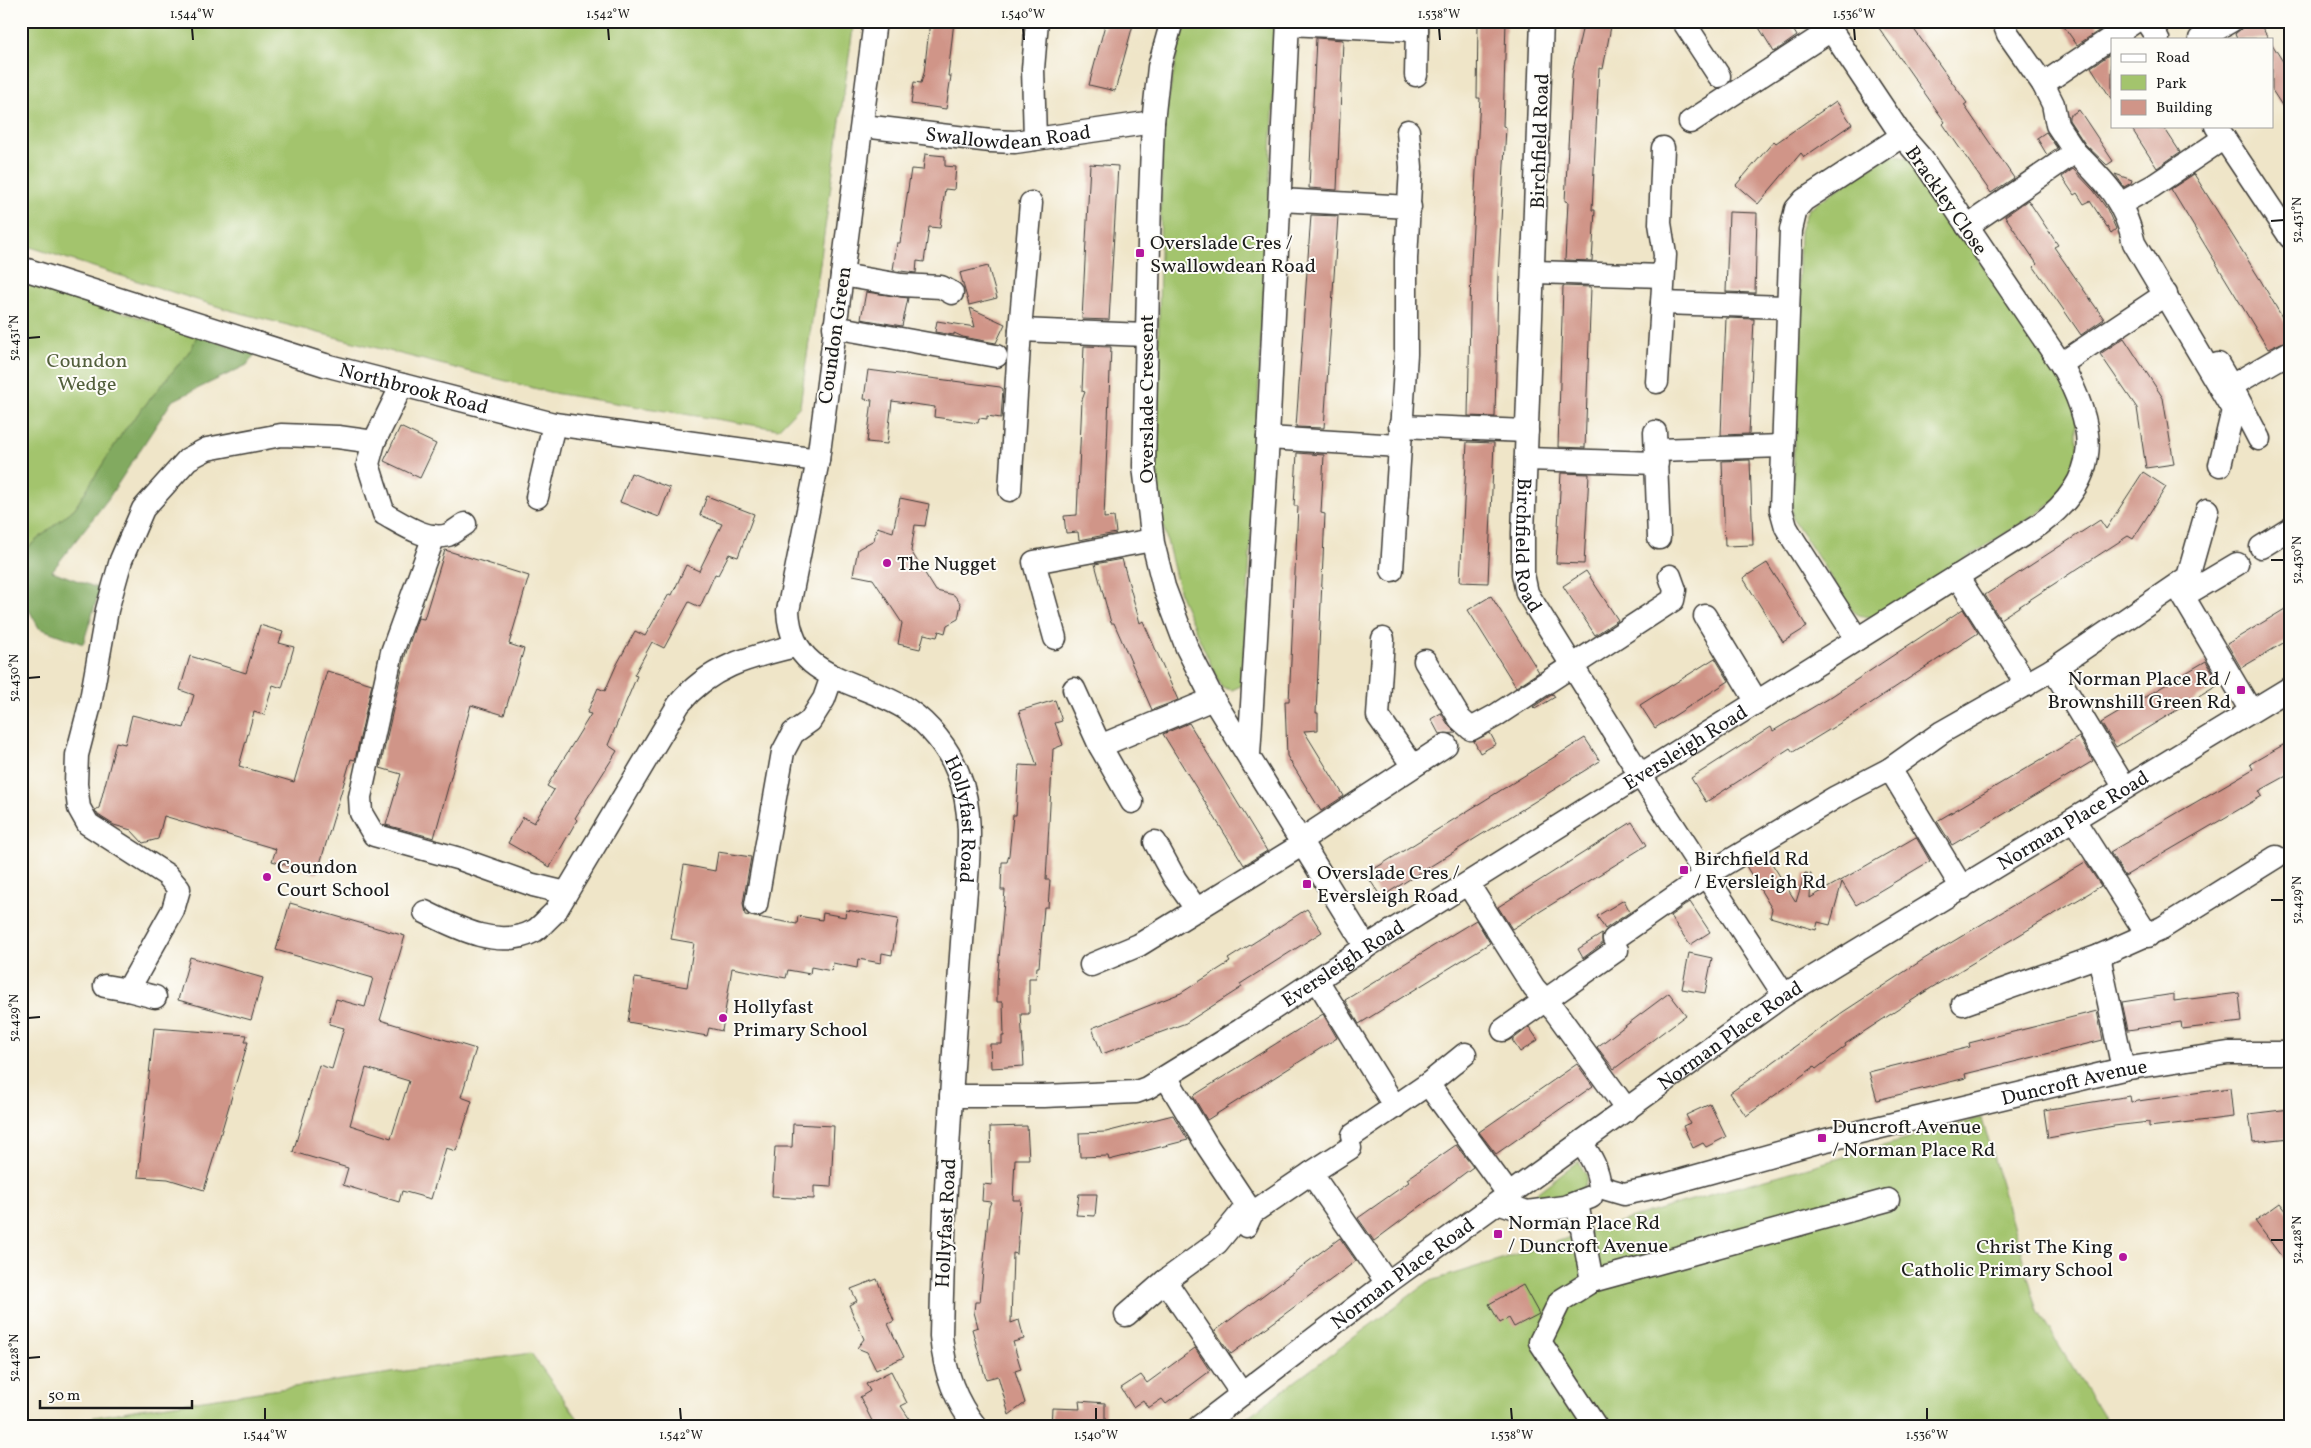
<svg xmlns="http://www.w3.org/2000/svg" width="2311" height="1448" font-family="Vollkorn,serif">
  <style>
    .green { fill: #a3c46d; stroke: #607044 }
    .forest { fill: #82aa60; stroke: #4f633e }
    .building { fill: #d09588; fill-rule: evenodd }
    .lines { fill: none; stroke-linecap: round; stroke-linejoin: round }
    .minor-casing { stroke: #3c3a36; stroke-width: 25 }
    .minor { stroke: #fff; stroke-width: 22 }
    .ticks { fill: none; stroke: #1c1c1c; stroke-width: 2 }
    .poi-dot { fill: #b5179e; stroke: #fdfcf7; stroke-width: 2 }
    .labels { text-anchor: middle; stroke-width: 4; stroke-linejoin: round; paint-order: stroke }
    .street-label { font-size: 20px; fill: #1c1c1c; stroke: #fdfcf7 }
    .poi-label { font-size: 20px; fill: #1c1c1c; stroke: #fdfcf7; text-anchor: start }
    .park-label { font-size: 20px; fill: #525f3c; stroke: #fdfcf7 }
    .neatline { fill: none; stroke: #1c1c1c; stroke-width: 2 }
    .ticks-label { font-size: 12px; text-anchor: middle; fill: #1c1c1c }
  </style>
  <rect width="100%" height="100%" fill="#fdfcf7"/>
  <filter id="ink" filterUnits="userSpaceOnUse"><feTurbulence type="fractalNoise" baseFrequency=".02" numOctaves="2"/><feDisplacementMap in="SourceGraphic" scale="10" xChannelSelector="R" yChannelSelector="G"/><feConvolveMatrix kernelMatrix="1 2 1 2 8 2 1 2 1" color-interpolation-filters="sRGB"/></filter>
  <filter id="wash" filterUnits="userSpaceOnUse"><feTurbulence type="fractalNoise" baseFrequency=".0096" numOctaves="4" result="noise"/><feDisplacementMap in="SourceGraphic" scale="20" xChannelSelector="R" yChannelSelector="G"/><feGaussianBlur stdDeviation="1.12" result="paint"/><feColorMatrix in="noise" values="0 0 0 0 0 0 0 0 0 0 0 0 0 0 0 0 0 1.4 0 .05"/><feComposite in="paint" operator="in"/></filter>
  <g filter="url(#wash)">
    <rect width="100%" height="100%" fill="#efe5c8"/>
    <path class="green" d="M21,21h833l-54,385 -22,23 -225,-36 -324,-83 -208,-66z
      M1183,21h95l-35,664 -11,5 -11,-3 -40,-89 -25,-102 6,-362z
      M1896,155l15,3 155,231 10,21 2,49 -22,42 -182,116c-11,0 -18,-1 -24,-10l-58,-90 8,-286 8,-22 80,-53z
      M21,281l176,54 -5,13 -69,84 -48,76 -54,45z
      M1982,1118l56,193 72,116h-876l194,-145 246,-77z
      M1578,1161l9,15 -2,9 -5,6 -46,12 -4,-3v-2z
      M531,1353l53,74h-545l101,-18z"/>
    <path class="forest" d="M197,335l58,19 -8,11 -75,36 -64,98 -56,72 48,18 -17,55 -44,-16 -10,-18h-8v-57l54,-45 48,-76 69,-84z"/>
    <g id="blocks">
      <path class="building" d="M930,21h24l-6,55h3l-5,33 -35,-5 3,-22 7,1 3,-10z
        M1106,21h28l-19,70 -26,-6z
        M1478,21h28l-3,105 3,1 -8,150 -3,140 -27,-1 3,-153 9,-165h-3z
        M1584,21h28l-9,48 -4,-1 -7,142h3l-3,51 -27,-1 3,-58 -3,-1 7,-127z
        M1755,21h33l9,15 -23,16z
        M1874,21h34l59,82 -3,2 50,73 -23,15 -48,-69 2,-2z
        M2060,21h34l6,9 -23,15z
        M2244,21h14l11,18h-32l-2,-5 7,-6z
        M1316,38l27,2 -6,150 -28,-2z
        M2272,44l18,29v45l-18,-28z
        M2112,53v47l-21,-33z
        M1836,101l16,23 -48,33 -3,-4 -43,51 -22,-19 38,-44 2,2z
        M2079,110l34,51 -6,4 -22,-21 -16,-24v-4z
        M2130,126h33l17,26 -23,16z
        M2046,132l11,16 -10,7 -10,-17z
        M925,154l20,2v10l11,1 -2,23 -9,-1 -5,39 -11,-1 -5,35 -7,-1 -1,12 -23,-3 4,-27h3l11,-74 12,1z
        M1090,164l28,2 -9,154 -27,-1z
        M2073,169l21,22 13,18 9,20 -5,4 -21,-32 -6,3 -7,-11 -3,2 -12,-18z
        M2115,174l17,6 -1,3 -7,4z
        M2194,174l67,107 29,50v8l-22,10 -97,-160z
        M2028,200l30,45 -4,2 50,72 -23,16 -47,-68 3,-3 -32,-48z
        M1729,212l28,1 -2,80 -29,-1z
        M1311,215l27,1 -14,212 -28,-1z
        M988,266l9,32 -28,7 -9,-32z
        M1563,286l28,1 -6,161 -27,-1z
        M866,292l42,6 -6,28 -41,-7z
        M970,308l35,16 -9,19 -33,-6 -9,-4v2l-19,-3 2,-11 38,6z
        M1726,318l28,1 -5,115 -28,1z
        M2124,338l39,60 11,66 -28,4 -9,-60 -37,-54z
        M1084,346l27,1 -7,171 10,-1 2,16 -37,7 -1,-8 -12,1 -2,-17 13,-1 5,-115 3,-8 -3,-1z
        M868,370l132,17 3,2 -2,29 -14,-2v3l-8,-1 -1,5 -44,-6 1,-10 -43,-6 -5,43 -20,-2 5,-42 -8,-1z
        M400,427l36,17 -16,34 -36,-17z
        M1467,442l27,1 -6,140 -28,-1z
        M1297,453l27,2 -3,58 4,1 -9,199h2v17l-14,1 40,65 -23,15 -34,-55 -2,-55h4l2,-40 7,-155h-4z
        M1750,460l3,85 -28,1 -3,-85z
        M2143,472l23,15 -33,52 -5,-3 -128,83 -15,-24 115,-75 6,9z
        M631,473l39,15 -11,29 -39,-15z
        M1561,473l28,1 -5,90 -28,-1z
        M707,496l47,18 -16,43 -9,-3 -11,21 -3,-1 -15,33 -11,-5 -25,46 -12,-6 -18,33 3,1 -29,69 9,6 -42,67 2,2 -27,47 -42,-24 15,-26 11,6 20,-33 -7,-4 44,-72 -4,-1 11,-25 7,3 11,-25 19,-35 10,5 24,-42 3,1 14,-30 13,6 23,-47 -22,-9z
        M900,498l29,6 -4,22 -10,-1 -4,26 25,40 18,4 7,9 -3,15 -11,6 -2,8 -6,-2 -2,6 -13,-3 -4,15 -22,-5 4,-21 -29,-44 -20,-4 5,-26 16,-9 3,-13 16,5z
        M445,550l84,26 -20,68 15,5 -20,66 -33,-10 -37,133 -48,-13 15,-51 -21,-6 25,-112 13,-38 6,1z
        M1122,559l18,64 3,-2 35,79 -26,10 -38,-87h-3l-16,-59z
        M1767,563l40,64 -24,15 -40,-64z
        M1586,571l32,49 -23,15 -32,-49z
        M1491,596l48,76 -23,15 -48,-77z
        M2290,606v33l-49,29 -14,-24z
        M1963,609l15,24 -128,84 -57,35 -3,-4 -84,54 -15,-24 80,-51 2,4 59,-35z
        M260,625l23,7 -4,11 15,4 -12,41 -9,-3 -9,30 -10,-3 -15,54 55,16 33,-111 45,13 -17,76 -4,-1 -34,115 -45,-13 4,-12 -112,-33 -6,23 -15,4 -12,-13 -17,-5 -16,-10 -3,-5 4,-2 17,-66 9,2 7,-29 52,13 10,-33 -14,-5 10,-34 56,17z
        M1715,658l14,23 -74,47 -15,-23z
        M2206,661l14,23 -104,63 -15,-24z
        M1553,694l2,3 -20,12 -2,-2z
        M1055,700l7,21 -7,2 8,22 -10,4 -7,131h4l-2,27h-4l-5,60h-2l-1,11h-7v36h-8l3,52 -33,2 -1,-24h12v-8h2l-1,-34h-6v-21l8,-91h-4l1,-28h5l2,-7 4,-40h3l3,-50 18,1 -18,-55z
        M1441,713l8,13 7,7 -17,1 -8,-15z
        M1189,723l78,128 -23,14 -81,-131z
        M1490,733l6,11 -16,9 -6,-12z
        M2079,737l14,24 -141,84 -15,-24z
        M1585,738l15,23 -219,136 -15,-23z
        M2290,741v33l-31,17 3,5 -137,80 -15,-24 143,-83 -3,-5z
        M1632,822l15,23 -135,84 -14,-22z
        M1916,837l14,24 -74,44 -14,-23 -12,43 -12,-3 -2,8 -46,-13 2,-8 -26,-43 20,-12 30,48 9,-29 6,1 -1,24z
        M718,852l33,5 -8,46 2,12 52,9 1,-8 24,4 1,-7 22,4 1,-7 52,9 -6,36 -10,-2 -1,10 -23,-4 -1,9 -24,-5 -1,8 -21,-4 -1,7 -22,-4 -2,8 -54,-10 -10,63 -13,-3 -2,8 -79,-14 7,-44 52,9 7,-44 -23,-4 13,-74 31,6z
        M2085,862l16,24 -170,102 -86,56 1,2 -30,23 -2,-2 -68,49 -16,-23 113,-81 81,-53z
        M1624,900l6,12 -25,17 -8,-13z
        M1690,902l20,30 -20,13 -20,-29z
        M290,903l115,33 -25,84 96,29 -15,48 11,4 -16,50 -10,-3 -15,51 -29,-8 -3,11 -56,-17 5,-17 -55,-16 26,-87 13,4 12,-41 -15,-4 7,-25 29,8 8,-29 -97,-28zM366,1068l43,13 -18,57 -41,-13z
        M1307,909l15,23 -82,52 2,3 -56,36 -84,31 -10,-26 89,-35 49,-31 -2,-3z
        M1476,920l14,23 -131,81 -14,-24z
        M1602,934v10l-19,14 -5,-9z
        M1689,953l23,5 -7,35 -23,-4z
        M190,957l73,21 -12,42 -73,-20z
        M1669,993l17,22 -72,54 -17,-22z
        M2239,993l3,29 -60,7 -1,-7 -53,8 -6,-28 52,-8v7z
        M2097,1011l6,29 -138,34 1,4 -89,22 -8,-28 101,-25 -1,-4z
        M1323,1014l14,24 -130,82 -14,-24z
        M1529,1027l9,13 -18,12 -8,-12z
        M154,1028l93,7 -2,7h3l-44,148 -36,-11 -30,-2z
        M1577,1064l16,22 -97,68 -17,-22z
        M2230,1088l3,29 -84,10v-5l-35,4 -66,12 -4,-28 86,-14 1,6z
        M1710,1104l16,33 -20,10 -3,-4 -10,5 -10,-22 7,-3 -4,-8z
        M2290,1109v29l-37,4 -4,-28z
        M1173,1115l15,25 -79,20 -1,-4 -28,1 -1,-24 27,-1z
        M793,1124l41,2 -3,61 -17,-1v13l-42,-2 3,-50h17z
        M1027,1126l2,33h-14l-2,41h8l-4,54 -4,-1 -2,70 8,-3 5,19 -11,3 8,27 -6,2 10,32 -16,12 -11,-39 -12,3 -14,-50 6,-2 -4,-15 1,-10h5l9,-95 2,-5 -9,-1 1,-17 9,1 -2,-58z
        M1456,1145l17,22 -99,74 -16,-23 51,-36 -2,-3z
        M1079,1194h18l-2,22 -19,-1z
        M2280,1203l10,13v52l-35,-47z
        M1340,1238l16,23 -125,93 -16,-23z
        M877,1279l17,42 -6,3 16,33 -28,13 -9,-18 -10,-4 7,-9 -15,-34 8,-4 -6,-12z
        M1523,1285l16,29 -25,13 -5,-9 -9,5 -11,-19z
        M1195,1348l15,23 -44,33 -4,-5 -14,9 -5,-8 -10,7 -12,-19 20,-13 6,8z
        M891,1371l16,32 -6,3 14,21h-40l-15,-30 10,-6 -4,-7z
        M1079,1401l26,2v24h-54l1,-19 28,1z"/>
    </g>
  </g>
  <g filter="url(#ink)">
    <use href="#blocks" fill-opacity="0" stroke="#3c3a36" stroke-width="1"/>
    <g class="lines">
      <defs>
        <g id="minor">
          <path id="s1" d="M875,21l-57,439 -30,151c4,71 71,67 120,99 21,14 41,39 50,63 17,40 10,88 7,130 -3,35 -5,71 -8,106 -8,109 -14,218 -16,327 3,34 13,64 35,91"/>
          <path d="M1172,21l-13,46 -6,55 -3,76 -6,268 9,77 11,44 23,61 26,51 153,248"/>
          <path id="s2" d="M1542,21l-19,512v41l4,19 114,183 143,219"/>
          <path d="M1683,21l36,55"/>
          <path d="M2003,21l5,13 35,50 10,20 4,21 18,27"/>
          <path d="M2146,21l12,18"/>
          <path d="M1288,24l129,6 -1,-9"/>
          <path d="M2200,39l31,-18"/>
          <path d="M1416,75l1,-45"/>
          <path d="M2043,84l93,-63"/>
          <path d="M1690,122l141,-92"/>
          <path id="s3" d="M863,126l128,15 24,1 138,-20"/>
          <path d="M2216,126l74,111"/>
          <path d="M1035,139l-2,-70 4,-48"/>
          <path d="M1280,200l130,7"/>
          <path d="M2120,204l33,-18 71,-48"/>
          <path d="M1967,226l108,-74c30,30 49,47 59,91l99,167 -13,55"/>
          <path id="s4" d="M21,268l304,97 229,59 264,36"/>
          <path d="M1535,272l128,4"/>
          <path d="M842,275l59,10 40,2 11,6"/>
          <path d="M1662,303l126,4"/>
          <path d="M834,327l162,29"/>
          <path d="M1020,330l125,5"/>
          <path d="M2061,364l105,-70"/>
          <path d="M2218,364l13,22 59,-34"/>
          <path d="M1657,382l8,-127 -5,-32 3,-75"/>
          <path d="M402,385l-28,57 -6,22 16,50c17,9 43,28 64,21 6,-3 12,-8 17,-11"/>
          <path d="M2234,391l25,48"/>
          <path d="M1400,426l127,5"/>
          <path d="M1655,432l4,106"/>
          <path d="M1268,438l131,8"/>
          <path d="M1657,450l126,-4"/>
          <path d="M1526,459l131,4"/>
          <path d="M1010,490l10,-160 11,-127"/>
          <path d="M537,497l17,-73"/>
          <path d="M434,536l-42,116 -32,145 1,16 13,22 86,24 73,26 33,8"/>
          <path d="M2261,547l29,-18"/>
          <path d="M2237,564l-54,32 68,115"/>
          <path d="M1392,570l14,-216v-95l5,-92 -3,-36"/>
          <path d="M1957,576l70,109"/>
          <path d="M1705,616l52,86"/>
          <path d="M1055,638l-21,-76 118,-22"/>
          <path d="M1383,639l-5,77 35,50"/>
          <path d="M1857,639l-64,-100 -7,-12 -5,-18 10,-279 5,-21 8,-9 98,-64"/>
          <path d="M1425,661l35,58 11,10 24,-13 178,-116 2,-10 -5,-14"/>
          <path d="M2053,669l72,119"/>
          <path d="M1074,689l26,57 113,-47"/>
          <path d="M1100,746l32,56"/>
          <path d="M1249,755l19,-317 20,-417"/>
          <path d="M1890,769l72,119"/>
          <path d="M2074,820l74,116"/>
          <path d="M1301,840l145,-95"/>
          <path d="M1155,842l20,37 22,31"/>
          <path d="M1468,884l66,104 21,23 72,99"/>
          <path d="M756,905l27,-153 10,-19 17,-12 14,-22 8,-23"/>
          <path d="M425,912c32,16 74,38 109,19 7,-4 14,-13 21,-19l124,-208c31,-38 71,-47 116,-58"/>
          <path d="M1614,939l92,-64 130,-78 54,-28 52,-37 111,-63 135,-92 19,-67"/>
          <path d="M2099,956l63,-28 114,-71"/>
          <path d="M1091,965l48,-20 164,-101"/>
          <path d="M1317,980l78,127"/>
          <path d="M105,986l23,4 45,-80 6,-21 -12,-14 -79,-51 -9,-16 -3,-24 1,-29 13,-50 17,-95 14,-50 22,-51 45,-50 19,-10 74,-14 57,2 36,5"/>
          <path d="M128,990l27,7"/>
          <path d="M1963,1004l136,-48 24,113"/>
          <path d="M1503,1030l114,-80"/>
          <path d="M1166,1077l42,70 44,66"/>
          <path d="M1428,1084l82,112"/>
          <path id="s5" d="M951,1096h93l92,-4 11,-4 94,-58 125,-83 673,-422c64,-48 58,-97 22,-161l-139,-205 -20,-23 -77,-115"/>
          <path d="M1353,1135l75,-51 37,-30"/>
          <path d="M1581,1143c11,15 17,26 19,44"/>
          <path d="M1350,1148l-39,25 76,110"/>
          <path id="s6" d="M1600,1187l24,7 37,-8 157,-44 305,-73 105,-16h62"/>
          <path d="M1501,1203l26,9 38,-5 26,-10"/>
          <path d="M1577,1203l15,78 296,-81"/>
          <path d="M1246,1226l6,-13 59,-40"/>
          <path d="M1165,1281l77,113"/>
          <path d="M1592,1281l-32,20 -20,41 56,85"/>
          <path d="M1126,1315l39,-34 52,-38 30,-37"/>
          <path id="s7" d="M1199,1427l188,-144 397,-288 506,-307"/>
        </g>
      </defs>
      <use href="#minor" class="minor-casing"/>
      <use href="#minor" class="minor"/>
    </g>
  </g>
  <path class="ticks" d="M192,28l1,12M608,28l1,12M1023,28l1,12M1439,28l1,12M1854,28l1,12M2271,221l13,-1M28,338l12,-1M2271,560h13M28,678l12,-1M2271,900h13M28,1018l12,-1M2271,1240h13M28,1358l12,-1M265,1408v12M680,1408l1,12M1096,1408v12M1511,1408l1,12M1927,1408v12"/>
  <g class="poi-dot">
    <rect x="1135" y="248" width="10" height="10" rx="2.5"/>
    <circle cx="887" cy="563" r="5"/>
    <rect x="2236" y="685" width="10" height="10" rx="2.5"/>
    <rect x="1679" y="865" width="10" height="10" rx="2.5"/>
    <circle cx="267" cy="877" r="5"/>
    <rect x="1302" y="879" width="10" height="10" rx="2.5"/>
    <circle cx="723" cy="1018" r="5"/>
    <rect x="1817" y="1133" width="10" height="10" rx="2.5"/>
    <rect x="1493" y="1229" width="10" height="10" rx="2.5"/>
    <circle cx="2123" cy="1257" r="5"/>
  </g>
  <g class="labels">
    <g class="street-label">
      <text dy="7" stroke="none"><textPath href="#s3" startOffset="146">Swallowdean Road</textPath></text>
      <text transform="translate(1539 141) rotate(-88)" y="7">Birchfield Road</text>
      <text transform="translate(1947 200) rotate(55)" y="7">Brackley Close</text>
      <text transform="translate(834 335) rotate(-82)" y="7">Coundon Green</text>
      <text dy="7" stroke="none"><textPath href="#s4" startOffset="411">Northbrook Road</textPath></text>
      <text transform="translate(1146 399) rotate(-90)" y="7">Overslade Crescent</text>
      <text dy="7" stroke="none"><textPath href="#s2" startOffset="525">Birchfield Road</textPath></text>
      <text dy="7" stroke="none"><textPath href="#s5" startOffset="834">Eversleigh Road</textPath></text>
      <text dy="7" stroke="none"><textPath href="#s7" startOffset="1065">Norman Place Road</textPath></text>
      <text dy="7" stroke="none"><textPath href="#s1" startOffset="891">Hollyfast Road</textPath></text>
      <text dy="7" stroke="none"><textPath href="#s5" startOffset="429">Eversleigh Road</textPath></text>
      <text dy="7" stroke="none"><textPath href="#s7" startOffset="660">Norman Place Road</textPath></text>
      <text dy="7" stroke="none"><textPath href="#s6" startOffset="489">Duncroft Avenue</textPath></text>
      <text transform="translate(945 1223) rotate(-87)" y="7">Hollyfast Road</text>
      <text dy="7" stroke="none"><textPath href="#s7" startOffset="255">Norman Place Road</textPath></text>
    </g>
    <g class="poi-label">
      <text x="1150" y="249">Overslade Cres /<tspan x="1150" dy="23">Swallowdean Road</tspan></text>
      <text x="897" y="570">The Nugget</text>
      <text x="2231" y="685" text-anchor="end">Norman Place Rd /<tspan x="2231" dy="23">Brownshill Green Rd</tspan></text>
      <text x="1694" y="865">Birchfield Rd<tspan x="1694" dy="23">/ Eversleigh Rd</tspan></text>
      <text x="277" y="873">Coundon<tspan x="277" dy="23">Court School</tspan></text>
      <text x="1317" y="879">Overslade Cres /<tspan x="1317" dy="23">Eversleigh Road</tspan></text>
      <text x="733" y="1013">Hollyfast<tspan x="733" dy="23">Primary School</tspan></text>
      <text x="1832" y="1133">Duncroft Avenue<tspan x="1832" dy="23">/ Norman Place Rd</tspan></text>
      <text x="1508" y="1229">Norman Place Rd<tspan x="1508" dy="23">/ Duncroft Avenue</tspan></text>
      <text x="2113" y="1253" text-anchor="end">Christ The King<tspan x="2113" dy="23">Catholic Primary School</tspan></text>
    </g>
    <g class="park-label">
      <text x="87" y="367">Coundon<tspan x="87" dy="23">Wedge</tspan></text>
    </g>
  </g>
  <rect width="2311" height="1448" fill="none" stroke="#fdfcf7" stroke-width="55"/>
  <rect x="2111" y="38" width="162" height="90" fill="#fdfcf7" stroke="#a3a29f"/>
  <rect x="2121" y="54" width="25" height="8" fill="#ffffff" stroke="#a3a29f"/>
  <text x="2156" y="62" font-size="15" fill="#1c1c1c">Road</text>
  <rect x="2121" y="75" width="25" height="15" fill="#a3c46d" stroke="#a3a29f"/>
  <text x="2156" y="88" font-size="15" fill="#1c1c1c">Park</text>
  <rect x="2121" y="100" width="25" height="15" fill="#d09588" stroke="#a3a29f"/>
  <text x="2156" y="112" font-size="15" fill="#1c1c1c">Building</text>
  <path d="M40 1400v8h152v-8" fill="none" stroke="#1c1c1c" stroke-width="2.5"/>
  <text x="48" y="1400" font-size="15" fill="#1c1c1c" stroke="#fdfcf7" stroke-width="4" paint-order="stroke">50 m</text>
  <rect x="28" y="28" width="2256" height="1392" class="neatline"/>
  <g class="ticks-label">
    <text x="192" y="18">1.544°W</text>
    <text x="608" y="18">1.542°W</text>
    <text x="1023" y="18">1.540°W</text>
    <text x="1439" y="18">1.538°W</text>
    <text x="1854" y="18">1.536°W</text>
    <text transform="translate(2297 220) rotate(-90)" y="4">52.431°N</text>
    <text transform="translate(14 338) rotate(-90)" y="4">52.431°N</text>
    <text transform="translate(2297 560) rotate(-90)" y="4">52.430°N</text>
    <text transform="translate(14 678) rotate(-90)" y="4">52.430°N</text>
    <text transform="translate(2297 900) rotate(-90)" y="4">52.429°N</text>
    <text transform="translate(14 1018) rotate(-90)" y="4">52.429°N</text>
    <text transform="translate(2297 1240) rotate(-90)" y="4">52.428°N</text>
    <text transform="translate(14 1358) rotate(-90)" y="4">52.428°N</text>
    <text x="265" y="1439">1.544°W</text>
    <text x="681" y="1439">1.542°W</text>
    <text x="1096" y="1439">1.540°W</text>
    <text x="1512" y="1439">1.538°W</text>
    <text x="1927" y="1439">1.536°W</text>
  </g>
</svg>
